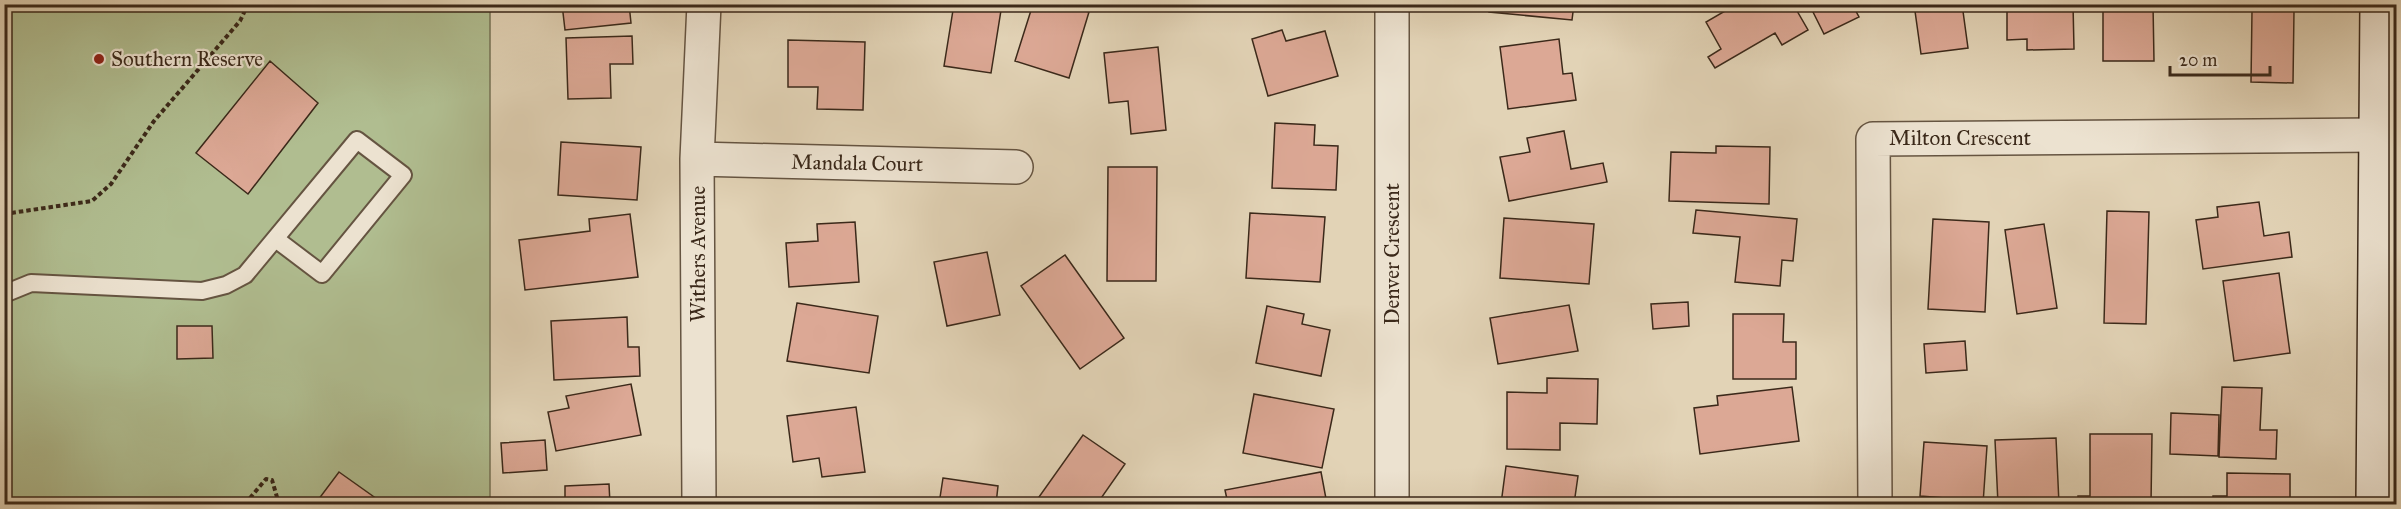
<svg xmlns="http://www.w3.org/2000/svg" width="2401" height="509" font-family="'IM FELL Great Primer',serif">
  <style>
    .green { fill: #b0bd90; stroke: #767355; stroke-width: 1.5 }
    .building { fill: #dca895; stroke: #3b291a; stroke-width: 1.5 }
    .lines { fill: none; stroke-linecap: round; stroke-linejoin: round }
    .lane-casing { stroke: #655441; stroke-width: 20 }
    .street-casing { stroke: #655441; stroke-width: 36 }
    .secondary-casing { stroke: #3b291a; stroke-width: 36 }
    .path { stroke: #3b291a; stroke-width: 4; stroke-dasharray: 4.5 3; stroke-linecap: butt }
    .lane { stroke: #ece2d0; stroke-width: 16 }
    .street { stroke: #ece2d0; stroke-width: 33 }
    .secondary { stroke: #ece2d0; stroke-width: 33 }
    .poi-dot { fill: #8f2418; stroke: #ece2d0; stroke-width: 2 }
    .labels { text-anchor: middle; stroke-width: 4.5; stroke-linejoin: round; paint-order: stroke }
    .poi-label { font-size: 21px; fill: #3b291a; stroke: #ece2d0; text-anchor: start }
    .street-label { font-size: 21px; fill: #3b291a; stroke: #ece2d0 }
  </style>
  <rect width="100%" height="100%" fill="#e2d3b6"/>
  <filter id="stains"><feTurbulence type="fractalNoise" baseFrequency=".00333" numOctaves="4"/><feColorMatrix values="0 0 0 0 .2 0 0 0 0 .09 0 0 0 0 .02 0 0 0 .5 -.17"/></filter>
  <radialGradient id="worn" r=".72"><stop offset=".6" stop-color="#630" stop-opacity="0"/><stop offset="1" stop-color="#630" stop-opacity=".3"/></radialGradient>
  <path class="green" d="M4,5h486v499h-485z"/>
  <path class="building" d="M562,4h67l2,19 -66,7z
    M954,4h48l-11,69 -47,-7z
    M1033,4h44l-1,4 13,4 -20,66 -54,-17z
    M1489,4h85l-2,16 -83,-8z
    M1730,4h63l15,26 -26,15 -7,-12 -60,35 -7,-11 13,-8 -15,-27 26,-15z
    M1809,4h43l7,13 -35,17z
    M1914,4h48l6,44 -47,6z
    M2007,4h66l1,45 -47,1v-11l-20,1z
    M2103,4h50l1,57h-51z
    M2252,11h42l-1,72 -42,-1z
    M1282,30l4,11 39,-10 13,45 -70,20 -16,-57z
    M632,36l1,28h-23l1,34 -43,1 -2,-61z
    M1559,39l4,35 9,-1 4,27 -68,9 -8,-62z
    M788,40l77,2 -2,68 -46,-1 1,-22h-30z
    M1158,47l8,83 -35,4 -3,-33 -19,2 -5,-50z
    M270,61l48,42 -70,91 -52,-41z
    M1275,123l40,2 -1,20 24,1 -2,44 -64,-2z
    M1564,131l7,38 32,-6 4,19 -98,19 -9,-44 30,-5 -3,-14z
    M561,142l80,5 -4,53 -79,-5z
    M1716,146l54,1 -1,57 -100,-3 2,-49 45,1z
    M1108,167h49l-1,114h-49z
    M2259,202l5,34 25,-4 3,25 -89,12 -7,-49 22,-3 -1,-10z
    M1696,210l101,9 -4,42 -11,-1 -2,26 -45,-4 5,-45 -47,-4z
    M2107,211l42,1 -3,112 -42,-1z
    M1250,213l75,4 -5,65 -74,-4z
    M630,214l8,63 -113,13 -6,-50 71,-9 -1,-12z
    M1504,218l90,6 -5,60 -89,-6z
    M1933,219l56,3 -4,90 -57,-3z
    M855,222l4,60 -70,5 -3,-44 32,-2 -1,-17z
    M2044,224l13,84 -40,6 -12,-84z
    M987,252l13,63 -53,11 -13,-64z
    M1065,255l59,83 -44,31 -59,-83z
    M2279,273l11,80 -56,8 -11,-80z
    M1688,302l1,24 -36,3 -2,-25z
    M797,303l81,13 -9,57 -82,-12z
    M1569,305l9,46 -80,13 -8,-46z
    M1267,306l37,8 -2,10 28,6 -9,46 -65,-13z
    M1733,314h51l-1,28h13v37h-63z
    M627,317l1,30h11l1,29 -86,4 -3,-59z
    M177,326h35l1,32 -36,1z
    M1965,341l2,29 -41,3 -2,-29z
    M1547,378l51,1 -1,45 -37,-1v27l-53,-1v-57l40,1z
    M631,384l10,51 -85,16 -8,-39 21,-4 -3,-12z
    M1792,387l7,54 -99,13 -6,-46 24,-3 -1,-9z
    M2222,387l40,1 -2,42h17l-1,29 -57,-2z
    M1254,394l80,15 -12,59 -79,-15z
    M856,407l9,65 -43,5 -3,-19 -26,4 -6,-46z
    M2171,413l48,2 -1,41 -48,-2z
    M2090,434h62l-1,70h-73v-8h12z
    M1083,435l42,29 -28,40h-63z
    M2056,438l3,66h-61l-3,-64z
    M545,440l2,30 -44,3 -2,-30z
    M1924,442l63,4 -4,58h-39l1,-6 -25,-2z
    M1506,466l72,10 -4,28h-73z
    M339,472l45,32h-69z
    M1321,472l6,32h-99l-3,-14z
    M2227,473l63,1v30h-77v-8h14z
    M943,478l55,8 -2,18h-57z
    M609,484l1,20h-45v-18z
    M1724,499l64,2v3h-64z"/>
  <g class="lines">
    <defs>
      <path id="lane" d="M4,294l27,-11 171,8 24,-6 19,-10 112,-135 46,35 -81,99 -45,-34"/>
      <path id="street" d="M697,159l319,8
        M699,504l-2,-345 7,-155
        M1392,504v-500
        M1875,504l-2,-365 504,-4"/>
      <path id="secondary" d="M2373,504l4,-500"/>
    </defs>
    <use href="#lane" class="lane-casing"/>
    <use href="#street" class="street-casing"/>
    <use href="#secondary" class="secondary-casing"/>
    <path class="path" d="M4,214l88,-13 19,-17 43,-63 86,-100 8,-17
      M250,498l16,-19 6,1 7,24"/>
    <use href="#lane" class="lane"/>
    <use href="#street" class="street"/>
    <use href="#secondary" class="secondary"/>
  </g>
  <circle class="poi-dot" cx="99" cy="59" r="6"/>
  <g class="labels">
    <g class="poi-label">
      <text x="111" y="66">Southern Reserve</text>
    </g>
    <g class="street-label">
      <text x="1960" y="145">Milton Crescent</text>
      <text transform="translate(857 163) rotate(1)" y="7">Mandala Court</text>
      <text transform="translate(698 254) rotate(-90)" y="7">Withers Avenue</text>
      <text transform="translate(1392 254) rotate(-90)" y="7">Denver Crescent</text>
    </g>
  </g>
  <rect width="2401" height="509" fill="none" stroke="#e2d3b6" stroke-width="24"/>
  <rect x="6" y="6" width="2389" height="497" fill="none" stroke="#3b291a" stroke-width="3"/>
  <rect x="12" y="12" width="2377" height="485" fill="none" stroke="#3b291a" stroke-width="1.5"/>
  <path d="M2170 66v9h100v-9" fill="none" stroke="#3b291a" stroke-width="3"/>
  <text x="2179" y="66" font-size="18" fill="#3b291a" stroke="#ece2d0" stroke-width="4.5" paint-order="stroke">20 m</text>
  <rect width="100%" height="100%" filter="url(#stains)"/>
  <rect width="100%" height="100%" fill="url(#worn)"/>
</svg>
